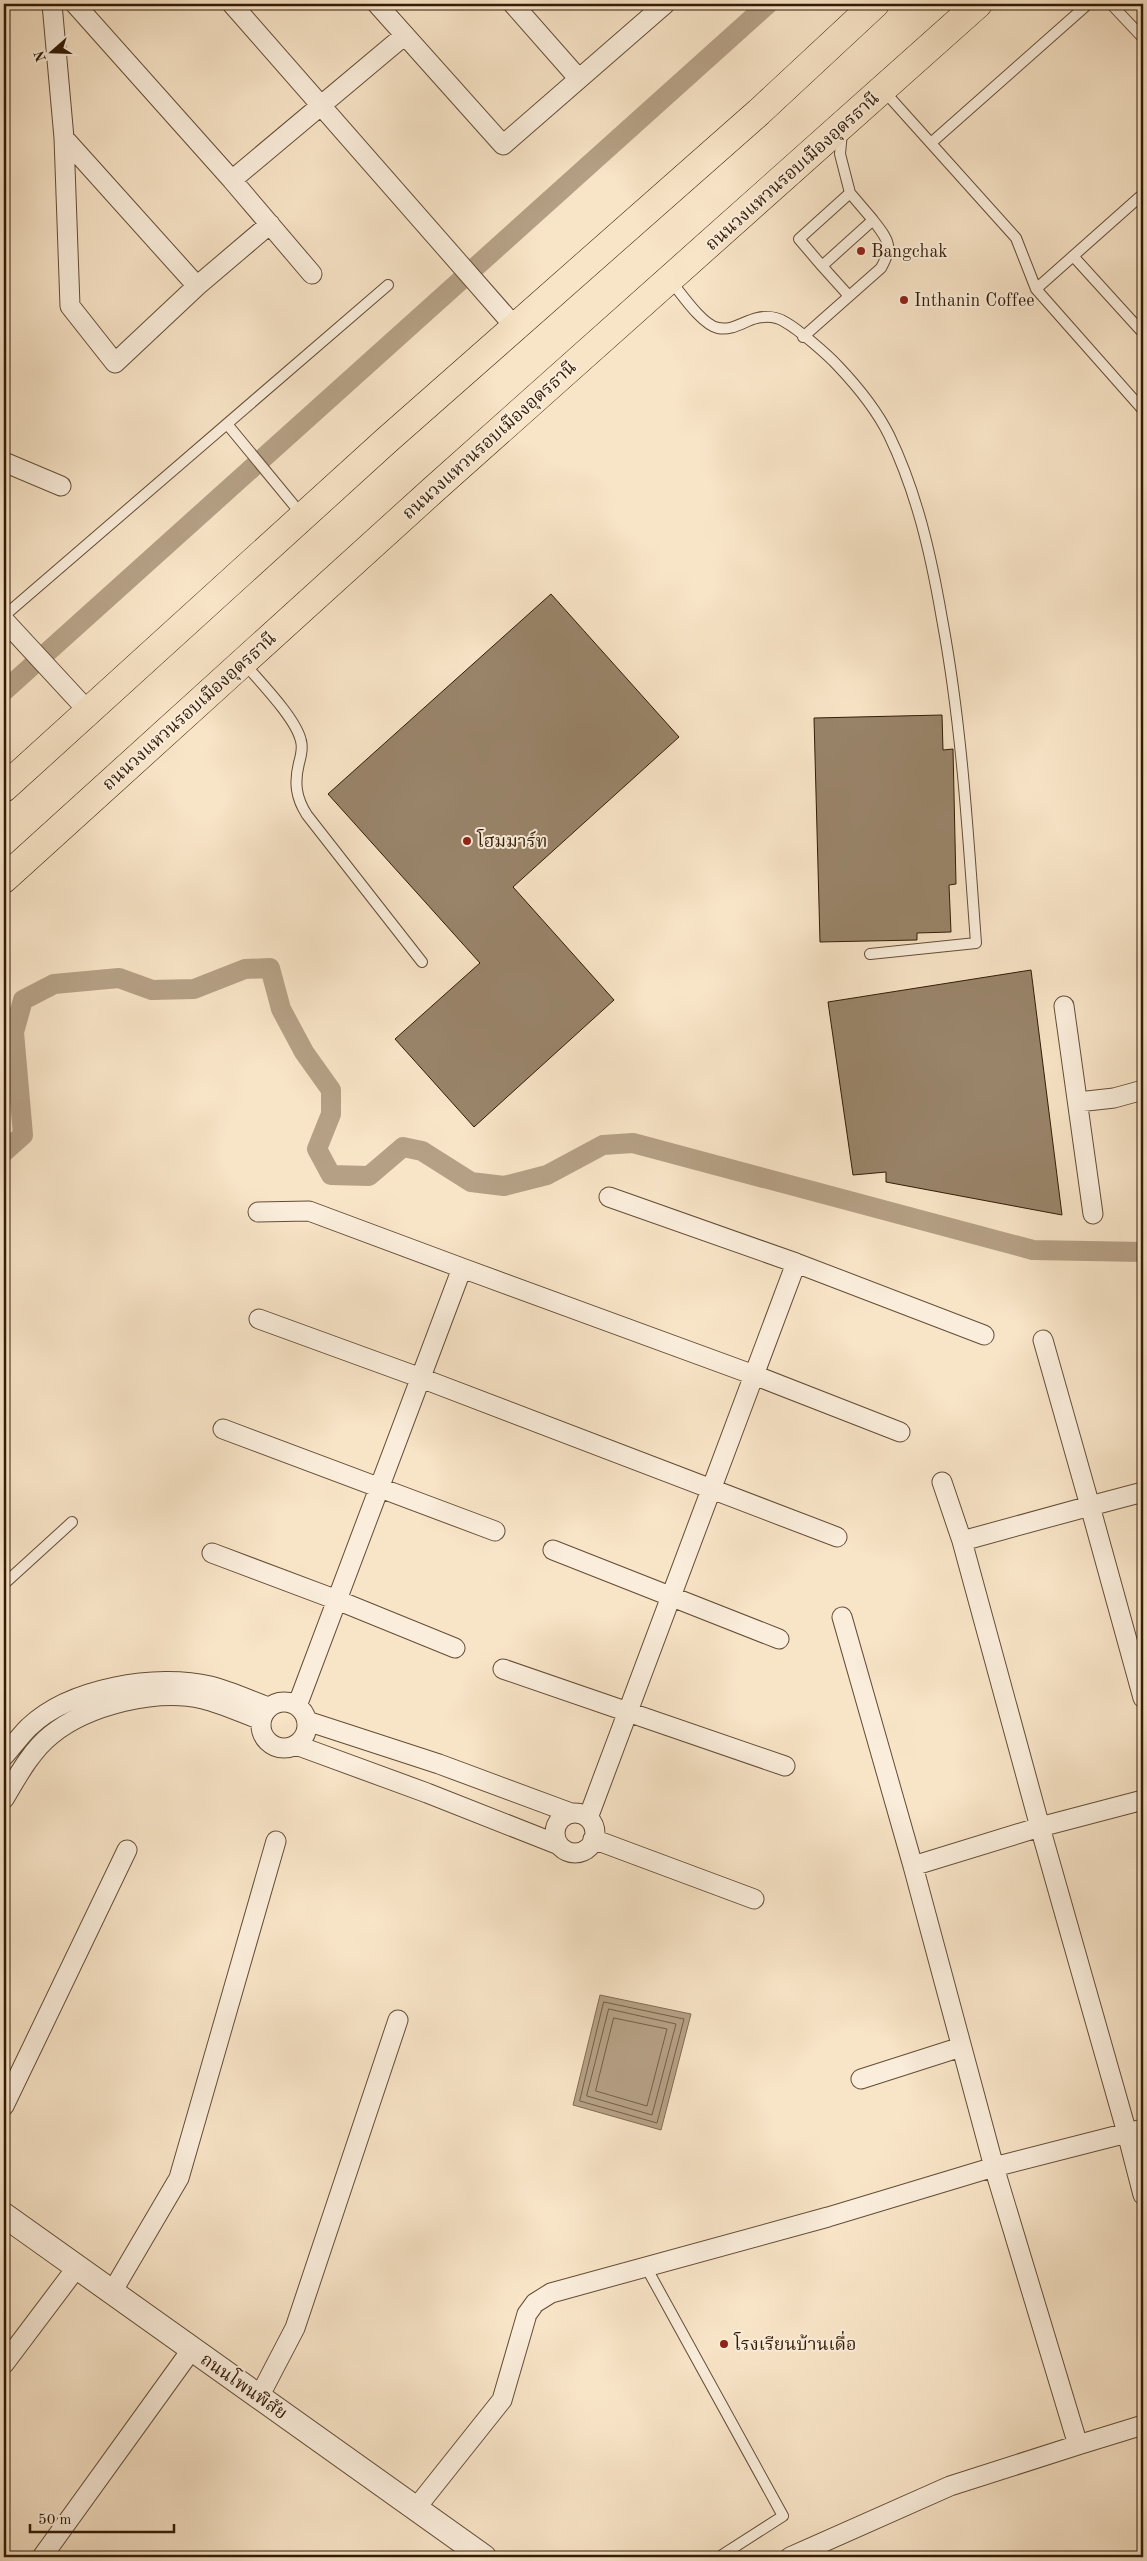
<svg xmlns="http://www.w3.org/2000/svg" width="1147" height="2561" font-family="'Old Standard TT','Noto Serif Thai',serif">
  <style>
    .water { fill: #b5a085; stroke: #816b52 }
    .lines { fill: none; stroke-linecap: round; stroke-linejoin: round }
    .shore { stroke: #745e45; stroke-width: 1 }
    .canal { stroke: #b5a085; stroke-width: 20 }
    .building { fill: #99846a; stroke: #321b05 }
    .service-casing { stroke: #644d36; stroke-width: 12 }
    .minor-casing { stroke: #644d36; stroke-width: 21 }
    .tertiary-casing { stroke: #644d36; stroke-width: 26 }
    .trunk-casing { stroke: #321b05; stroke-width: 29 }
    .service { stroke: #faeddb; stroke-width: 10 }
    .minor { stroke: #faeddb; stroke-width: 19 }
    .tertiary { stroke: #faeddb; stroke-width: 24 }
    .trunk { stroke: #f8e4c7; stroke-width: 28 }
    .rail { stroke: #321b05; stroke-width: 4; stroke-dasharray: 9 9; stroke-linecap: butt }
    .poi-dot { fill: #8f2418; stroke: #faeddb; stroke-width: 2 }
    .labels { text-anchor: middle; stroke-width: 4; stroke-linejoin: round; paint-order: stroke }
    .street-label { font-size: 18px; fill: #321b05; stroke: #faeddb }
    .poi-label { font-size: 18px; fill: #321b05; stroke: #faeddb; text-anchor: start }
  </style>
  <rect width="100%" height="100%" fill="#f8e4c7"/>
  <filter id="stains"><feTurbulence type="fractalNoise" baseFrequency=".004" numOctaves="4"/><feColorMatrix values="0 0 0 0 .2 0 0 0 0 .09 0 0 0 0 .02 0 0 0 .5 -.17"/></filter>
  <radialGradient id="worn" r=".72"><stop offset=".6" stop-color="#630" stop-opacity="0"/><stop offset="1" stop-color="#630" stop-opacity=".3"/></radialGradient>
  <path class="water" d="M600,1995l91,19 -30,116 -88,-25z"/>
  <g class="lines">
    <path class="shore" d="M604,2002l80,17 -27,104 -77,-22z
      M609,2009l67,15 -24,91 -65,-19z
      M614,2018l53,11 -20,77 -51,-15z"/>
    <path class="canal" d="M4,691l764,-687
      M4,1152l19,-17 -9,-103 9,-32 31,-16 65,-6 33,12 42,-1 51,-20 25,-1 11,41 23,43 27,38v24l-14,35 14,26 38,1 34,-29 19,4 49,31 33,4 43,-11 56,-30 30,-2 400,107 110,2"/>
  </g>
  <path class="building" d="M551,594l128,143 -166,150 101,113 -140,127 -79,-88 85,-76 -152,-169z
    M942,715l1,35 10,-1 3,135 -7,1 2,47 -34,1v7l-97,2 -6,-224z
    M1031,970l31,245 -176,-33v-10l-33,3 -25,-173z"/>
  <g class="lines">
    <defs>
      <path id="service" d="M1111,4l32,34
        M884,91l132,147 20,51 107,121
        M842,132l-2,22 10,39 23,27 -51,46 -23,-27 51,-46
        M931,143l157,-139
        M1073,256l70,77
        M822,266l27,30
        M670,280c11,13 32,45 48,48 15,3 26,-7 39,-10 9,-2 20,-1 28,4 13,7 43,33 53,44 19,20 39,45 51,69 28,58 42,120 53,184 20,107 26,216 34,324l-106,11
        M1036,289l107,-95
        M803,337l78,-69c13,-23 7,-28 -8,-48
        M227,424l75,91
        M4,616l384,-331
        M244,663c15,18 52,55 57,78 2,7 0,15 -2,22 -5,20 -3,35 8,52l115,147
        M4,1584l68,-62
        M646,2267l137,249 -64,41"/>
      <path id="minor" d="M52,4l12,134 6,168 45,57 82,-77 73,-62
        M75,4l157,176 80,94
        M232,4l283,323
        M377,4l126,141 162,-141
        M513,4l66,75
        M64,138l133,148
        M232,180l173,-145
        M4,462l57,24
        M4,620l84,91
        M1064,1006l29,208
        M1078,1102l36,-4 29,-8
        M258,1212l51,-1 153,57 -165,438
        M796,1263l188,72
        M462,1268l292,107 146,57
        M259,1319l162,59 416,159
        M1043,1340l47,166 -128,35 78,286 103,-27
        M223,1429l272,102
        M942,1482l20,59
        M1143,1492l-53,14 53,192
        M553,1550l226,89
        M212,1553l125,47 118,48
        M503,1669l282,97
        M261 1725a23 23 0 1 1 46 0a23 23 0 1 1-46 0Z
        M307,1721l132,43 132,49
        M296,1745l131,48 132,52
        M4,1756c8,-9 16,-20 25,-29 41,-39 128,-54 181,-41 20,5 39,14 58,21
        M4,1799c13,-22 27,-48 47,-64 37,-30 106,-47 152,-36 20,5 39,14 58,21
        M555 1833a20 20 0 1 1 40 0a20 20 0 1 1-40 0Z
        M588,1818l208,-555 -187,-66
        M593,1839l161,60
        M861,2079l100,-32
        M4,2106l123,-256
        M1143,2129l-16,4 16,62
        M112,2292l67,-114 97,-337
        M4,2364l73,-97
        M259,2397l36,-69 103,-308
        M1078,2445l65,-20
        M416,2508l86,-108 25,-86 8,-11 16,-10 277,-76 166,-50 133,-34 -87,-306 -127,39 -71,-249
        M42,2557l150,-208
        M790,2557l160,-71 128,-41 -84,-278 -81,-301"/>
      <path id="tertiary" d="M4,2215l480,342"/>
      <path id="trunk" d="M4,788l383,-348 372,-328 116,-108
        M4,879l429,-389 545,-486"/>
    </defs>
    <use href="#service" class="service-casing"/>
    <use href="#minor" class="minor-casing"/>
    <use href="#tertiary" class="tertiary-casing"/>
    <use href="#trunk" class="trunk-casing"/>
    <use href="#service" class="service"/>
    <use href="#minor" class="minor"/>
    <use href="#tertiary" class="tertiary"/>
    <use href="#trunk" class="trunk"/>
    <path class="rail" d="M1123,2557l20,-7"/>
  </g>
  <g class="poi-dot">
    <circle cx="861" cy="251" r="5"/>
    <circle cx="904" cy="300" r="5"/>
    <circle cx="467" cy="841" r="5"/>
    <circle cx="724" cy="2344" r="5"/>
  </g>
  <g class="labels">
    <g class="street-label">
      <text transform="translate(792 171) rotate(-42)" y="6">ถนนวงแหวนรอบเมืองอุดรธานี</text>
      <text transform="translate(489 440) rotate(-42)" y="6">ถนนวงแหวนรอบเมืองอุดรธานี</text>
      <text transform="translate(189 711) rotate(-42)" y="6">ถนนวงแหวนรอบเมืองอุดรธานี</text>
      <text transform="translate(244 2386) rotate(35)" y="6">ถนนโพนพิสัย</text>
    </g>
    <g class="poi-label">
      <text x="871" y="257">Bangchak</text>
      <text x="914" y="306">Inthanin Coffee</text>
      <text x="477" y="847">โฮมมาร์ท</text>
      <text x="734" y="2350">โรงเรียนบ้านเดื่อ</text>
    </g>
  </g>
  <rect width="1147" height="2561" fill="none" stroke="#f8e4c7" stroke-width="20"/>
  <rect x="5" y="5" width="1137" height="2551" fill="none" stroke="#321b05" stroke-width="2.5"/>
  <rect x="10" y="10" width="1127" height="2541" fill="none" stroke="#321b05"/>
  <g transform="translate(52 52) rotate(250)" stroke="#faeddb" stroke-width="4" paint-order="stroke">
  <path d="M0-4L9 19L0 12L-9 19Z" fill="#321b05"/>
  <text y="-8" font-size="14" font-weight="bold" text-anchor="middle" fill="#321b05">N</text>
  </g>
  <path d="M30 2524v8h144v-8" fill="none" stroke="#321b05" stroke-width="2.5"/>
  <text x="38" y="2524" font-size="15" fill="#321b05" stroke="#faeddb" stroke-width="4" paint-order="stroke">50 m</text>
  <rect width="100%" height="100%" filter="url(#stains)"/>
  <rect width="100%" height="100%" fill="url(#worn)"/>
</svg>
